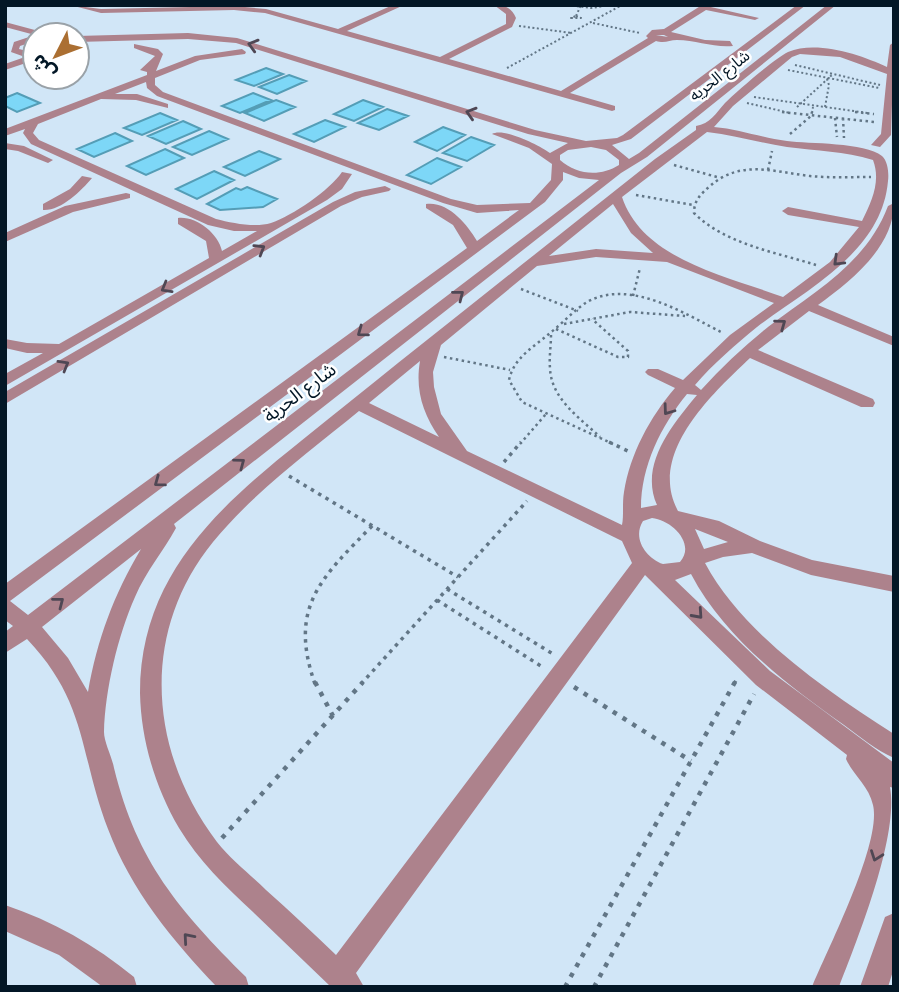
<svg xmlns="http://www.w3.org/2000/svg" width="899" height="992" font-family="Raleway,'Noto Sans Arabic',sans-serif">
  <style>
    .building { fill: #7dd7f7; stroke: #549db6; stroke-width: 2 }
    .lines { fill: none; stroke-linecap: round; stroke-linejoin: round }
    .path-far3 { stroke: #627686; stroke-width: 2; stroke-dasharray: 2 2.5; stroke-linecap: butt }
    .path-far2 { stroke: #627686; stroke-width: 2.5; stroke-dasharray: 2.5 3.5; stroke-linecap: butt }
    .path-far1 { stroke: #627686; stroke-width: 3.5; stroke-dasharray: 3.5 5; stroke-linecap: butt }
    .path { stroke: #627686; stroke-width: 4.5; stroke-dasharray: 4.5 7; stroke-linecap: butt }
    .minor { fill: #ad828c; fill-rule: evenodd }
    .oneway { stroke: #4f4754 }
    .labels { text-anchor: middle; stroke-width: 5; stroke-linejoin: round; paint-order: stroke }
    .far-street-label { font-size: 16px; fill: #031726; stroke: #fff }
    .street-label { font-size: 19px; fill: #031726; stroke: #fff }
  </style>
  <rect width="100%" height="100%" fill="#d1e6f7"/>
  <path class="building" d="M266,68l17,6 -29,12 -18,-6z
    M289,75l17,6 -29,13 -18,-7z
    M17,93l23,10 -23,9 -12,-6v-8z
    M253,93l18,7 -31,13 -18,-7z
    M276,100l19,7 -31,14 -19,-8z
    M363,100l20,7 -29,14 -20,-7z
    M387,109l21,7 -29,14 -21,-7z
    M160,113l17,7 -35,15 -18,-7z
    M325,120l20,7 -31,15 -20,-8z
    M183,121l18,8 -35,15 -18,-8z
    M443,127l22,8 -28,16 -22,-9z
    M209,131l19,8 -36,16 -19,-8z
    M115,133l17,8 -38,16 -17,-8z
    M471,137l23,8 -27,16 -24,-8z
    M165,149l19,9 -38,17 -19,-9z
    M259,151l21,8 -35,17 -21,-9z
    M437,158l24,9 -30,17 -24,-9z
    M214,171l20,9 -37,19 -21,-10z
    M247,187l30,12 -14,8 -43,3 -13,-6 29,-16 5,2z"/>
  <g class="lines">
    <path class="path-far3" d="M568,5l23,3 20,-3
      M576,16l5,2h-10z
      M576,16l5,-11
      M593,23l47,10
      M519,26l53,7
      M795,65l85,20
      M507,68l115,-63
      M788,70l91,18
      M754,97l114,16
      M747,103l43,10
      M797,107l36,-33
      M825,107l4,-22 -2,-6
      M812,113l1,-6"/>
    <path class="path-far2" d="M782,112l92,10
      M855,112l19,2
      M835,118l2,19
      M843,118l1,20
      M790,134l21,-18 1,-4
      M674,165l43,12
      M768,170l4,-19
      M636,195l57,10
      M816,265c-41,-13 -91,-21 -122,-52 0,-13 7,-19 16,-27 31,-27 64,-14 100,-10 20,2 41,1 61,1
      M521,289l57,22
      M633,296l7,-28
      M564,324l66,-12 55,4
      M556,329l62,28h10v-6l-36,-32
      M551,335c0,11 -2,22 -1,33 1,31 30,50 50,69
      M444,357l66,13
      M520,444l26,-30
      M613,444l-91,-42 -13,-22c5,-23 25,-33 41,-47 13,-10 24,-23 37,-31 43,-24 98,12 136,31"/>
    <path class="path-far1" d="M609,442l21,10
      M504,462l17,-20
      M289,476l169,101
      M447,589l106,65
      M437,600l107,68
      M315,684c-27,-77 6,-106 58,-159
      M361,684l166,-183
      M734,684l4,-7"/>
    <path class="path" d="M315,682l18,34
      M574,687l117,74
      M222,838l141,-156
      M565,987l170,-305
      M594,987l160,-293"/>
    <path class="minor" d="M70,5l31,4 133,-3 32,3 72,20 55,-24h11l-57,26 93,26 66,-33v-10l-12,-9c11,0 18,3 22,13l-4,9 -63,32 112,32 87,-53 -2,-2 6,-6 12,-1 38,-24 57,13 -4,2 -49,-10 -35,22 34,8 25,1 3,5c-19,2 -37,-6 -56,-6 -8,0 -12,4 -21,1l-86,52 45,13v4l-3,1 -347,-98 -31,-3 -133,3zM656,35h8l4,2z
      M797,5h9l-175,134 -19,6 17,14 10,-6 188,-148h9l-189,152 -26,16 -447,351 2,4c-13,24 -30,43 -41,69 -17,38 -30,93 -31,135 0,10 8,25 10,36 23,94 65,142 132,209l3,10h-32c-45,-47 -86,-97 -109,-158 -29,-75 -20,-126 -81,-190l-22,14v-21l8,-6 -8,-6v-36l462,-336 -14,-23 -27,-17v-4c22,-3 41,20 51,37l42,-31 -42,3 -34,-10 -286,-107 -10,-8 -1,-6 -31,12h22l31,10v4l-32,-8 -35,-1 -63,25 -5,9 6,7 177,79c16,4 39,9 55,4 21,-7 59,-33 71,-51l10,2 -10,15 -15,11 -322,186v-12l38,-21h-16l-22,-5v-9l22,4 32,1 150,-86 -3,-17 -28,-17v-6c18,-2 40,15 44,33l35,-20h-23l-26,-6 -177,-81 -8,-11 2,-4 -20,7v-7l142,-54v-3l-7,-2 15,-14 -21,-8v-4l24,5 5,5 -7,17 39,-15 47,-7 4,3 -1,2 -45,6 -45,18v7l8,7 288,107 26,6 53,-2 21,-23 1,-16 -23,-16 -37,-14c11,-7 47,11 58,19l18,-10 -40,-9 -292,-91 -48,-4 -111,3v-6l111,-3 49,5 298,92 51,11 31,-3 6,-3zM591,147l15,3 13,10v5c-19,12 -42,10 -59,-5v-5l8,-5zM563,172l16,6 20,2 -571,435 -18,-14 535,-399 18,-22zM141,549c-27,45 -44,91 -53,143l-20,-34 -26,-31z
      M5,22l41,11 1,2h-12l-30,-8z
      M35,35v6l-15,5 -1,3 16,4v7l-30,10v-6l20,-7 -14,-5 3,-10z
      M894,42l-3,93 -11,12 -9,-2 10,-11 6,-60 -47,-17 -40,-3 -8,3 -59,49 -19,21c25,2 48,11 73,14 22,3 78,1 95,15 6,5 7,18 6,25 -6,71 -81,108 -131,146 -22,18 -44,37 -62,58l6,5c21,-23 43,-44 67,-63 47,-36 98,-63 120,-121l6,-3c0,44 -43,78 -76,102l76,32v9l-85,-35 -51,39 115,49 2,4 -2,4h-12l-111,-49c-38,36 -103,96 -72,153l41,10 41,20 52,19 82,16v16l-83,-17 -59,-22 -29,4 -18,6c38,71 122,128 189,171v24c-18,-8 -34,-21 -50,-33 -57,-40 -120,-88 -153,-151l-16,6 95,91 124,92v25l-4,-1c9,49 -32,151 -51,200h-27c16,-39 70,-144 61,-182 -4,-19 -20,-30 -27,-46l1,-4 -91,-70 -111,-110 -289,398 8,14h-33c-26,-25 -52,-50 -78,-75 -28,-26 -54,-51 -74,-84 -24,-41 -38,-88 -39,-135 0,-116 77,-185 161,-252 32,-26 65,-52 97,-78 86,-68 171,-136 257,-204l41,-29v-4c14,-2 20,-13 29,-23 12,-12 49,-44 63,-51 29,-12 73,3 99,15l3,-22zM707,132c27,3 53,11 80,15 30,4 57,4 86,13 8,21 -1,41 -11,61l-74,-14 -6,4 6,4 71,12 -29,35 -47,35c-56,-21 -140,-37 -161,-100zM613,204l18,29 22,20 -57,-4 -47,7zM596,257l71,5 107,41 -44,32 -47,45 -25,-11h-10l-3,3 3,3 27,13c-25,29 -45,66 -51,104 -2,11 0,23 -2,33l-155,-74 -26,-37 -7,-27 -1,-15 8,-27 96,-79zM420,361c-5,29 3,53 19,76l-70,-34zM687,394l10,1c-25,30 -58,70 -40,110l-16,3c0,-42 20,-82 46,-114zM359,411l263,130 10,22 -296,392c-23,-22 -46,-44 -70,-65 -16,-16 -35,-30 -49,-48 -68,-90 -78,-209 -4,-300 41,-50 96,-90 146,-131zM652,518c20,2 44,26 28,44l-17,2c-17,-6 -31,-26 -20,-43zM695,529l33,13 -24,7z
      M5,143l19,3 29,14 -5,3 -30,-12 -13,-2z
      M82,176l10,2c-11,13 -31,33 -49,32v-6l27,-15z
      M385,186l6,3 -2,2 -27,6 -21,9 -336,198v-12l328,-190 22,-10z
      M126,193l4,1v4l-57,14 -68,30v-9l60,-27z
      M5,905c48,16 90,40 129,72l3,10h-34l-44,-32 -54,-24z
      M894,913v55l-6,19h-28l25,-70z"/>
  </g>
  <defs><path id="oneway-chevron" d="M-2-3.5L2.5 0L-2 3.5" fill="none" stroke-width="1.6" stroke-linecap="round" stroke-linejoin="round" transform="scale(1.75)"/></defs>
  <g class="oneway">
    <use href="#oneway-chevron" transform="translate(253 45) rotate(-164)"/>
    <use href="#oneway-chevron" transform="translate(471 113) rotate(-163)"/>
    <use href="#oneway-chevron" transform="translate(260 249) rotate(-31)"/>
    <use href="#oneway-chevron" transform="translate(838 261) rotate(136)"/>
    <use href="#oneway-chevron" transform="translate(166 288) rotate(150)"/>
    <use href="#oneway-chevron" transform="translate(459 295) rotate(-38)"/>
    <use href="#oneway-chevron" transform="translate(781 324) rotate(-36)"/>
    <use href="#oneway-chevron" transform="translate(362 332) rotate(144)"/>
    <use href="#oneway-chevron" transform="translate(64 365) rotate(-30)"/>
    <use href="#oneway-chevron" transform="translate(668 410) rotate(126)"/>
    <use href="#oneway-chevron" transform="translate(240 463) rotate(-37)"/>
    <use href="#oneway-chevron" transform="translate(159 482) rotate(144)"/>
    <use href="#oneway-chevron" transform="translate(59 602) rotate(-38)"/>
    <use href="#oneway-chevron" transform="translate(698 614) rotate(48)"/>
    <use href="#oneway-chevron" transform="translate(876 856) rotate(110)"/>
    <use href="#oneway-chevron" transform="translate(188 938) rotate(-131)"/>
  </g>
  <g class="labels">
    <g class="far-street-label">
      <text transform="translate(719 75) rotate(-38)" y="6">شارع الحريه</text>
    </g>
    <g class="street-label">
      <text transform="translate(299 392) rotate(-37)" y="7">شارع الحرية</text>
    </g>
  </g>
  <rect width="899" height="992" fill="none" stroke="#031726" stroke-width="14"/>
  <g transform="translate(56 56) rotate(228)"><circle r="33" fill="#ffffff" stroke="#9aa2a8" stroke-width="2"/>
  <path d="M0-5L12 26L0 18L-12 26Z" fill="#ab6f32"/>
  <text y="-10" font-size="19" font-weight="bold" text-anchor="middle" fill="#031726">ش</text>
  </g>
</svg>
